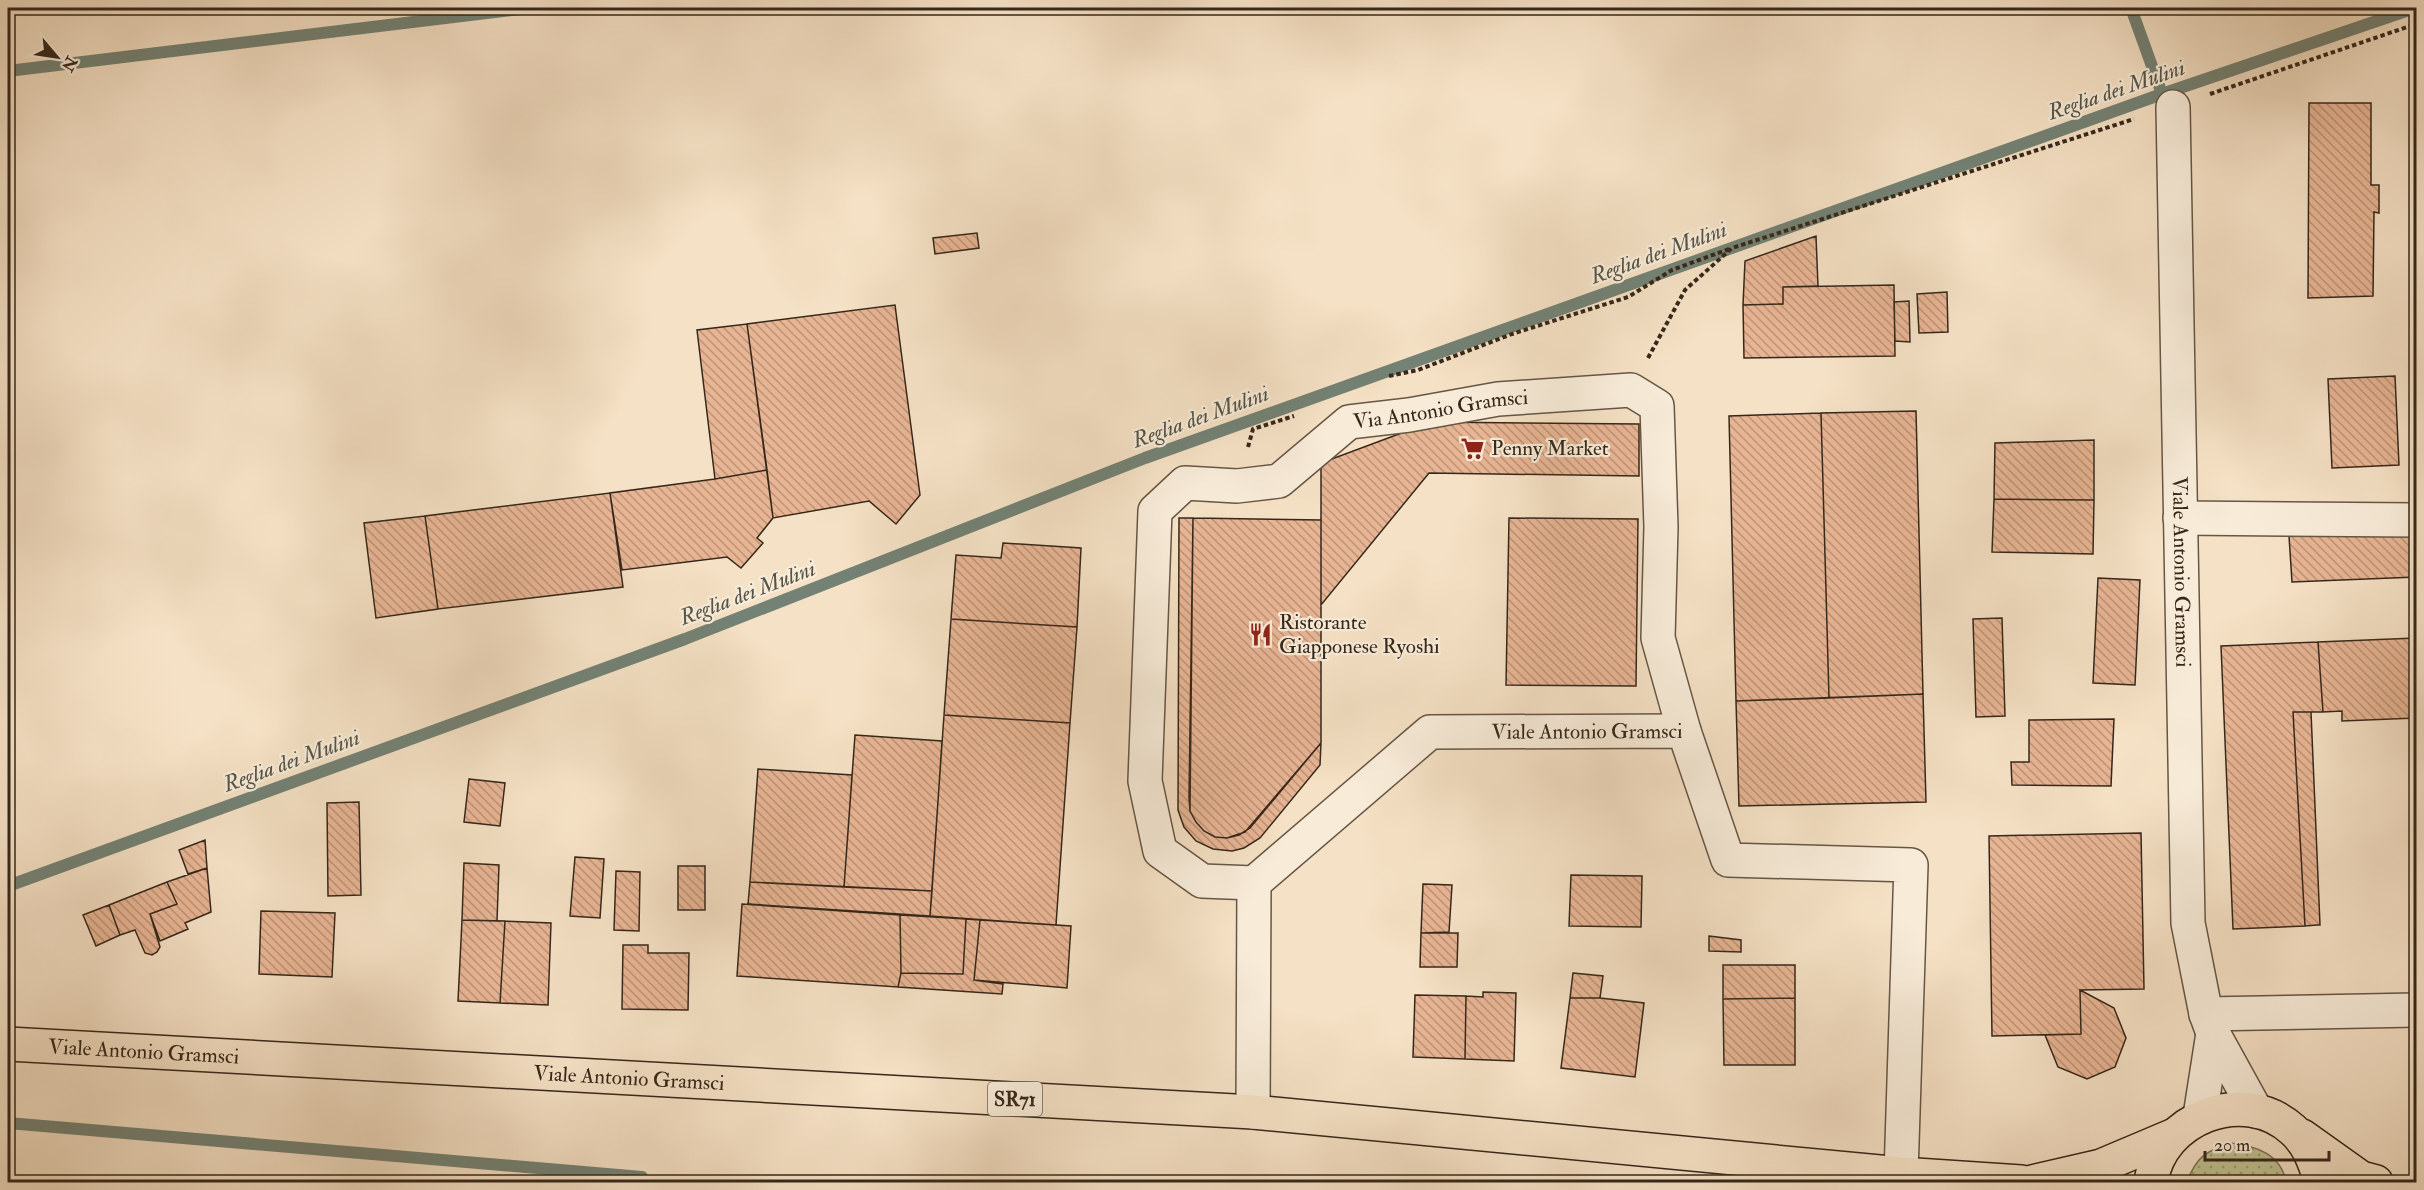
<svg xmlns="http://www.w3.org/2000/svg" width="2424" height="1190" font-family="'IM FELL Double Pica',serif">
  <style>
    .grass { fill: url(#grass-dots); stroke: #7b7456; stroke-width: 1.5 }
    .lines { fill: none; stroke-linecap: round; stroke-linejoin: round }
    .stream { stroke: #738275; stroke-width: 12 }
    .building { fill: url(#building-back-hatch); stroke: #36271a; stroke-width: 1.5 }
    .minor-casing { stroke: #665645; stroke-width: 36 }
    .primary-casing { stroke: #36271a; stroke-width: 36 }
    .path { stroke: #36271a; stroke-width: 4; stroke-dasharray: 4.5 3; stroke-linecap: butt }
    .minor { stroke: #f8ecd9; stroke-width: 33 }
    .primary { stroke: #f5e1c5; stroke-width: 33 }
    .labels { text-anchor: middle; stroke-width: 4.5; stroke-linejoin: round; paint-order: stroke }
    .shield { fill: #f8ecd9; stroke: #706253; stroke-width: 1.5 }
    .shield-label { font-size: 20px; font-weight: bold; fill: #36271a }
    .street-label { font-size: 21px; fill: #36271a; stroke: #f8ecd9 }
    .poi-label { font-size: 21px; fill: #36271a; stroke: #f8ecd9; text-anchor: start }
    .water-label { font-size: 22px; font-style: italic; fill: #555447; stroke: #f8ecd9 }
  </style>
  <defs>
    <pattern id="grass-dots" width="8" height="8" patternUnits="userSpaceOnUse" patternTransform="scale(1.5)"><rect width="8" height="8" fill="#c0c292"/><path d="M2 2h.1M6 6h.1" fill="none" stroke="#9d9e76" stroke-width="1.8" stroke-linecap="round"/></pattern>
    <pattern id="building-back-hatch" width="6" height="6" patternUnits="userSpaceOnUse" patternTransform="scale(1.5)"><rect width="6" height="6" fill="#e8b594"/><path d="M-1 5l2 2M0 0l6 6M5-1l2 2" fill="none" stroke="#bd9378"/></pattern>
  </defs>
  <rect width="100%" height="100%" fill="#f5e1c5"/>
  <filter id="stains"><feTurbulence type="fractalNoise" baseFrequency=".00333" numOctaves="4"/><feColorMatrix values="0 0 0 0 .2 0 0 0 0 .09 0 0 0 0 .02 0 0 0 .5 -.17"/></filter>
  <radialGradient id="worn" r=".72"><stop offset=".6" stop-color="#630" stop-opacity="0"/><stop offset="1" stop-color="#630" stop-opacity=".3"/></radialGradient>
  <path class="grass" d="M2231,1143c25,3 50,11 55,39h-99c9,-25 19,-31 44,-39z"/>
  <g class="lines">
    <path class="stream" d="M2131,8l31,86
      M8,71l521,-63
      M8,886l677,-247 460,-181 1017,-364 253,-86
      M8,1123l634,54 2,5"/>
  </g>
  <path class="building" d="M2309,103h62v82h8v28l-5,-1 -1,84 -65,2z
    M977,233l2,15 -44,6 -2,-16z
    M1816,236l2,50 -35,1v17l-40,1 2,-44z
    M1894,285l1,71 -151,2 -1,-53 40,-1v-17z
    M1947,292l1,40 -29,1 -2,-39z
    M1909,301l1,41 -15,-1 -1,-39z
    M895,305l25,190 -24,29 -27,-23 -96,17 -26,-194z
    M747,324l20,146 -52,9 -18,-149z
    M2395,376l4,89 -67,3 -4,-89z
    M1916,411l7,283 -94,4 -8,-285z
    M1821,413l8,285 -93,3 -7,-285z
    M1431,422l208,2v52l-210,-3 -108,132v-142z
    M2094,440v60l-100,-1 1,-56z
    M767,470l6,48 -16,20 6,5 -22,25 -14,-11 -105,13 -12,-77 105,-14z
    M610,493l13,94 -185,22 -13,-93z
    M1994,499l100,1 -1,54 -101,-2z
    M425,516l13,93 -62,9 -12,-95z
    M1179,518h14l-4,280 1,13 6,11 8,9 11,6 12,1 18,-6 76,-89 -1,22 -60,73 -16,10 -12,3 -19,-2 -17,-8 -12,-14 -6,-17z
    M1193,518l128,2v223l-71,85 -11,7 -12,3 -12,-1 -11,-6 -8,-9 -6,-11z
    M1509,518l129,1 -2,167 -130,-1z
    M2416,531v46l-124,5 -3,-46z
    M1003,543l78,5 -4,79 -126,-8 5,-64 45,3z
    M2098,578l42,2 -5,105 -42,-2z
    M2002,618l3,98 -29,1 -3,-98z
    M951,619l126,8 -7,96 -126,-8z
    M2416,638v80l-74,3v-10l-19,1 -5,-70z
    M2318,642l5,70h-30l12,214 -72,3 -12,-283z
    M1923,694l3,108 -187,4 -3,-105z
    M2293,712h18l9,213h-3l-12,1z
    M944,715l126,8 -14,202 -126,-9z
    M2114,719l-3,67 -99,-1 -1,-23h18v-42z
    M855,735l87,6 -10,150 -88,-4z
    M758,769l94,6 -8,112 -94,-5z
    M469,779l36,4 -5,43 -36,-4z
    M359,802l2,93 -33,1 -1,-93z
    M2141,833l3,156 -64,1 1,44 -89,2 -3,-200z
    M205,840l2,28 -19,6 -9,-24z
    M575,857l29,2 -4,59 -30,-2z
    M464,863l35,2 -2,56 -35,-1z
    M678,866h27v44h-27z
    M207,868l4,44 -26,11 3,6 -28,12 -10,-27 27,-10 -10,-22z
    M616,871l24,1 -1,59 -25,-1z
    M1571,875l71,1 -1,51 -72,-1z
    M167,882l10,22 -27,10 10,33 -3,5 -5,3 -7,-2 -10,-23 -15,5 -11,-30z
    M750,882l182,9 -2,25 -182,-12z
    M1423,884l29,1 -3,47 -28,1z
    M742,904l158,11 1,58 -3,14 -161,-11z
    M109,905l11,30 -24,11 -13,-31z
    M261,911l74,2 -3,64 -73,-3z
    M900,915l66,4 -3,55 -62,-1z
    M966,919l14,1 -6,60 29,4 -1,10 -104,-7 3,-14 62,1z
    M462,920l43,1 -5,82 -42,-2z
    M980,920l91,6 -4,62 -93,-8z
    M505,921l46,2 -3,82 -48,-2z
    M1421,933h37l-1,34h-37z
    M1709,936l32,4v12l-32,-1z
    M623,945h25v8h41l-1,57 -66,-1z
    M1723,965h72v33l-72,1z
    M1573,973l30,3 -3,22h-30z
    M2080,990l34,18 12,30 -11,29 -28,12 -29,-12 -13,-32 36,-1z
    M1483,992l33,1 -2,68 -49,-2 1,-63 17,1z
    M1415,995l51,1 -1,63 -52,-2z
    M1570,998h30l44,5 -9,74 -74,-9z
    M1795,998v67h-71l-1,-66z"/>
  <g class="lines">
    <defs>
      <g id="minor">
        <path id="s1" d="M2173,107l15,816 18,91 7,19 43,78"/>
        <path d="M2180,518l236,2"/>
        <path id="s2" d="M1254,883l-52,-2 -42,-30 -15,-70 10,-270 30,-28 52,3 42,-5 70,-59 60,-7 89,-16 133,-9 26,16 4,121 -3,111 26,93"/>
        <path d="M2206,1014l210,-4"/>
        <path id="s3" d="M1253,1112l1,-229 176,-151 254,-1 44,129 183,5 -10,309"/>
        <path d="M2200,1116l13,-83"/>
      </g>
      <g id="primary">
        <path id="s4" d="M8,1044l1245,68 648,62 120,8"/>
        <path d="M2302,1136l59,42 15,4"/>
        <path d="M2032,1182l69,-16 71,-30"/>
        <path d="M2151,1182c9,-64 93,-97 142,-52 16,14 22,33 28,52"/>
      </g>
    </defs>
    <use href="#minor" class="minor-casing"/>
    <use href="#primary" class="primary-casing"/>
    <path class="path" d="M2210,94l206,-70
      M1648,358l37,-68 47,-42 402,-129
      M1389,376l29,-6 94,-36 116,-37 44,-27 57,-21
      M1248,447l5,-18 41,-13"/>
    <use href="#minor" class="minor"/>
    <use href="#primary" class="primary"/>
  </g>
  <defs>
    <symbol id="supermarket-bare" viewBox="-9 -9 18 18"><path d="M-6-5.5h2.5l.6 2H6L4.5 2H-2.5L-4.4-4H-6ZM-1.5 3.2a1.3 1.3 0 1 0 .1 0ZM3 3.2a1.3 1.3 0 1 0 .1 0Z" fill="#8f2418" stroke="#f8ecd9" stroke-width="2.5" paint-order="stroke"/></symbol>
    <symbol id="restaurant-bare" viewBox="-9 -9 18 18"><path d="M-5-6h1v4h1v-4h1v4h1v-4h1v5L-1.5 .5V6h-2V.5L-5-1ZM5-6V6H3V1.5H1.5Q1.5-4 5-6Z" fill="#8f2418" stroke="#f8ecd9" stroke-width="2.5" paint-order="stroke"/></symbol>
  </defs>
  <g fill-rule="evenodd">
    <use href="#supermarket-bare" x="1456" y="432" width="33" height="33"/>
    <use href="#restaurant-bare" x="1244" y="618" width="33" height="33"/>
  </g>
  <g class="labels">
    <rect class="shield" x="988" y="1082" width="54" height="34" rx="4.5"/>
    <g class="shield-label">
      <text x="1015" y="1106">SR71</text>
    </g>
    <g class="street-label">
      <text dy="7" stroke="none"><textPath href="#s2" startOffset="765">Via Antonio Gramsci</textPath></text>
      <text dy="7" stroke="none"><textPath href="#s1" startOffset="465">Viale Antonio Gramsci</textPath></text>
      <text dy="7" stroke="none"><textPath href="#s3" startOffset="618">Viale Antonio Gramsci</textPath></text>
      <text dy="7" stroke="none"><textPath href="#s4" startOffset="136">Viale Antonio Gramsci</textPath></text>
      <text dy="7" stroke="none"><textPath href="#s4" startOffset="622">Viale Antonio Gramsci</textPath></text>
    </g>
    <g class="poi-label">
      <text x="1491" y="455">Penny Market</text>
      <text x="1279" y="629">Ristorante<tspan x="1279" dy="24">Giapponese Ryoshi</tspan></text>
    </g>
    <g class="water-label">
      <text transform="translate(2116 89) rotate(-19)" y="8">Reglia dei Mulini</text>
      <text transform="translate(1658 252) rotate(-20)" y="8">Reglia dei Mulini</text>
      <text transform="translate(1200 416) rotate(-20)" y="8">Reglia dei Mulini</text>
      <text transform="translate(747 592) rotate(-21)" y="8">Reglia dei Mulini</text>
      <text transform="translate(291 760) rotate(-20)" y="8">Reglia dei Mulini</text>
    </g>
  </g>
  <rect width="2424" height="1190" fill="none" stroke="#f5e1c5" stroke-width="30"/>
  <rect x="9" y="9" width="2406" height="1172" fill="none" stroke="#36271a" stroke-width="3"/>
  <rect x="15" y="15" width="2394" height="1160" fill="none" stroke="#36271a" stroke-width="1.5"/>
  <g transform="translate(57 57) rotate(119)" stroke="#f8ecd9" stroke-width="4.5" paint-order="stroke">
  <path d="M0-4.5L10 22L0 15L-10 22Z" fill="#36271a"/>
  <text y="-9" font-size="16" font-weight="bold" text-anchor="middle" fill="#36271a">N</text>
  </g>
  <path d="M2205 1151v9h124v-9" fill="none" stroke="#36271a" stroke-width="3"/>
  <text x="2214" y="1151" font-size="18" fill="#36271a" stroke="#f8ecd9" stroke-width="4.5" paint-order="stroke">20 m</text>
  <rect width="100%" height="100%" filter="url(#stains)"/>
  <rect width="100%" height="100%" fill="url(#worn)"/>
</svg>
